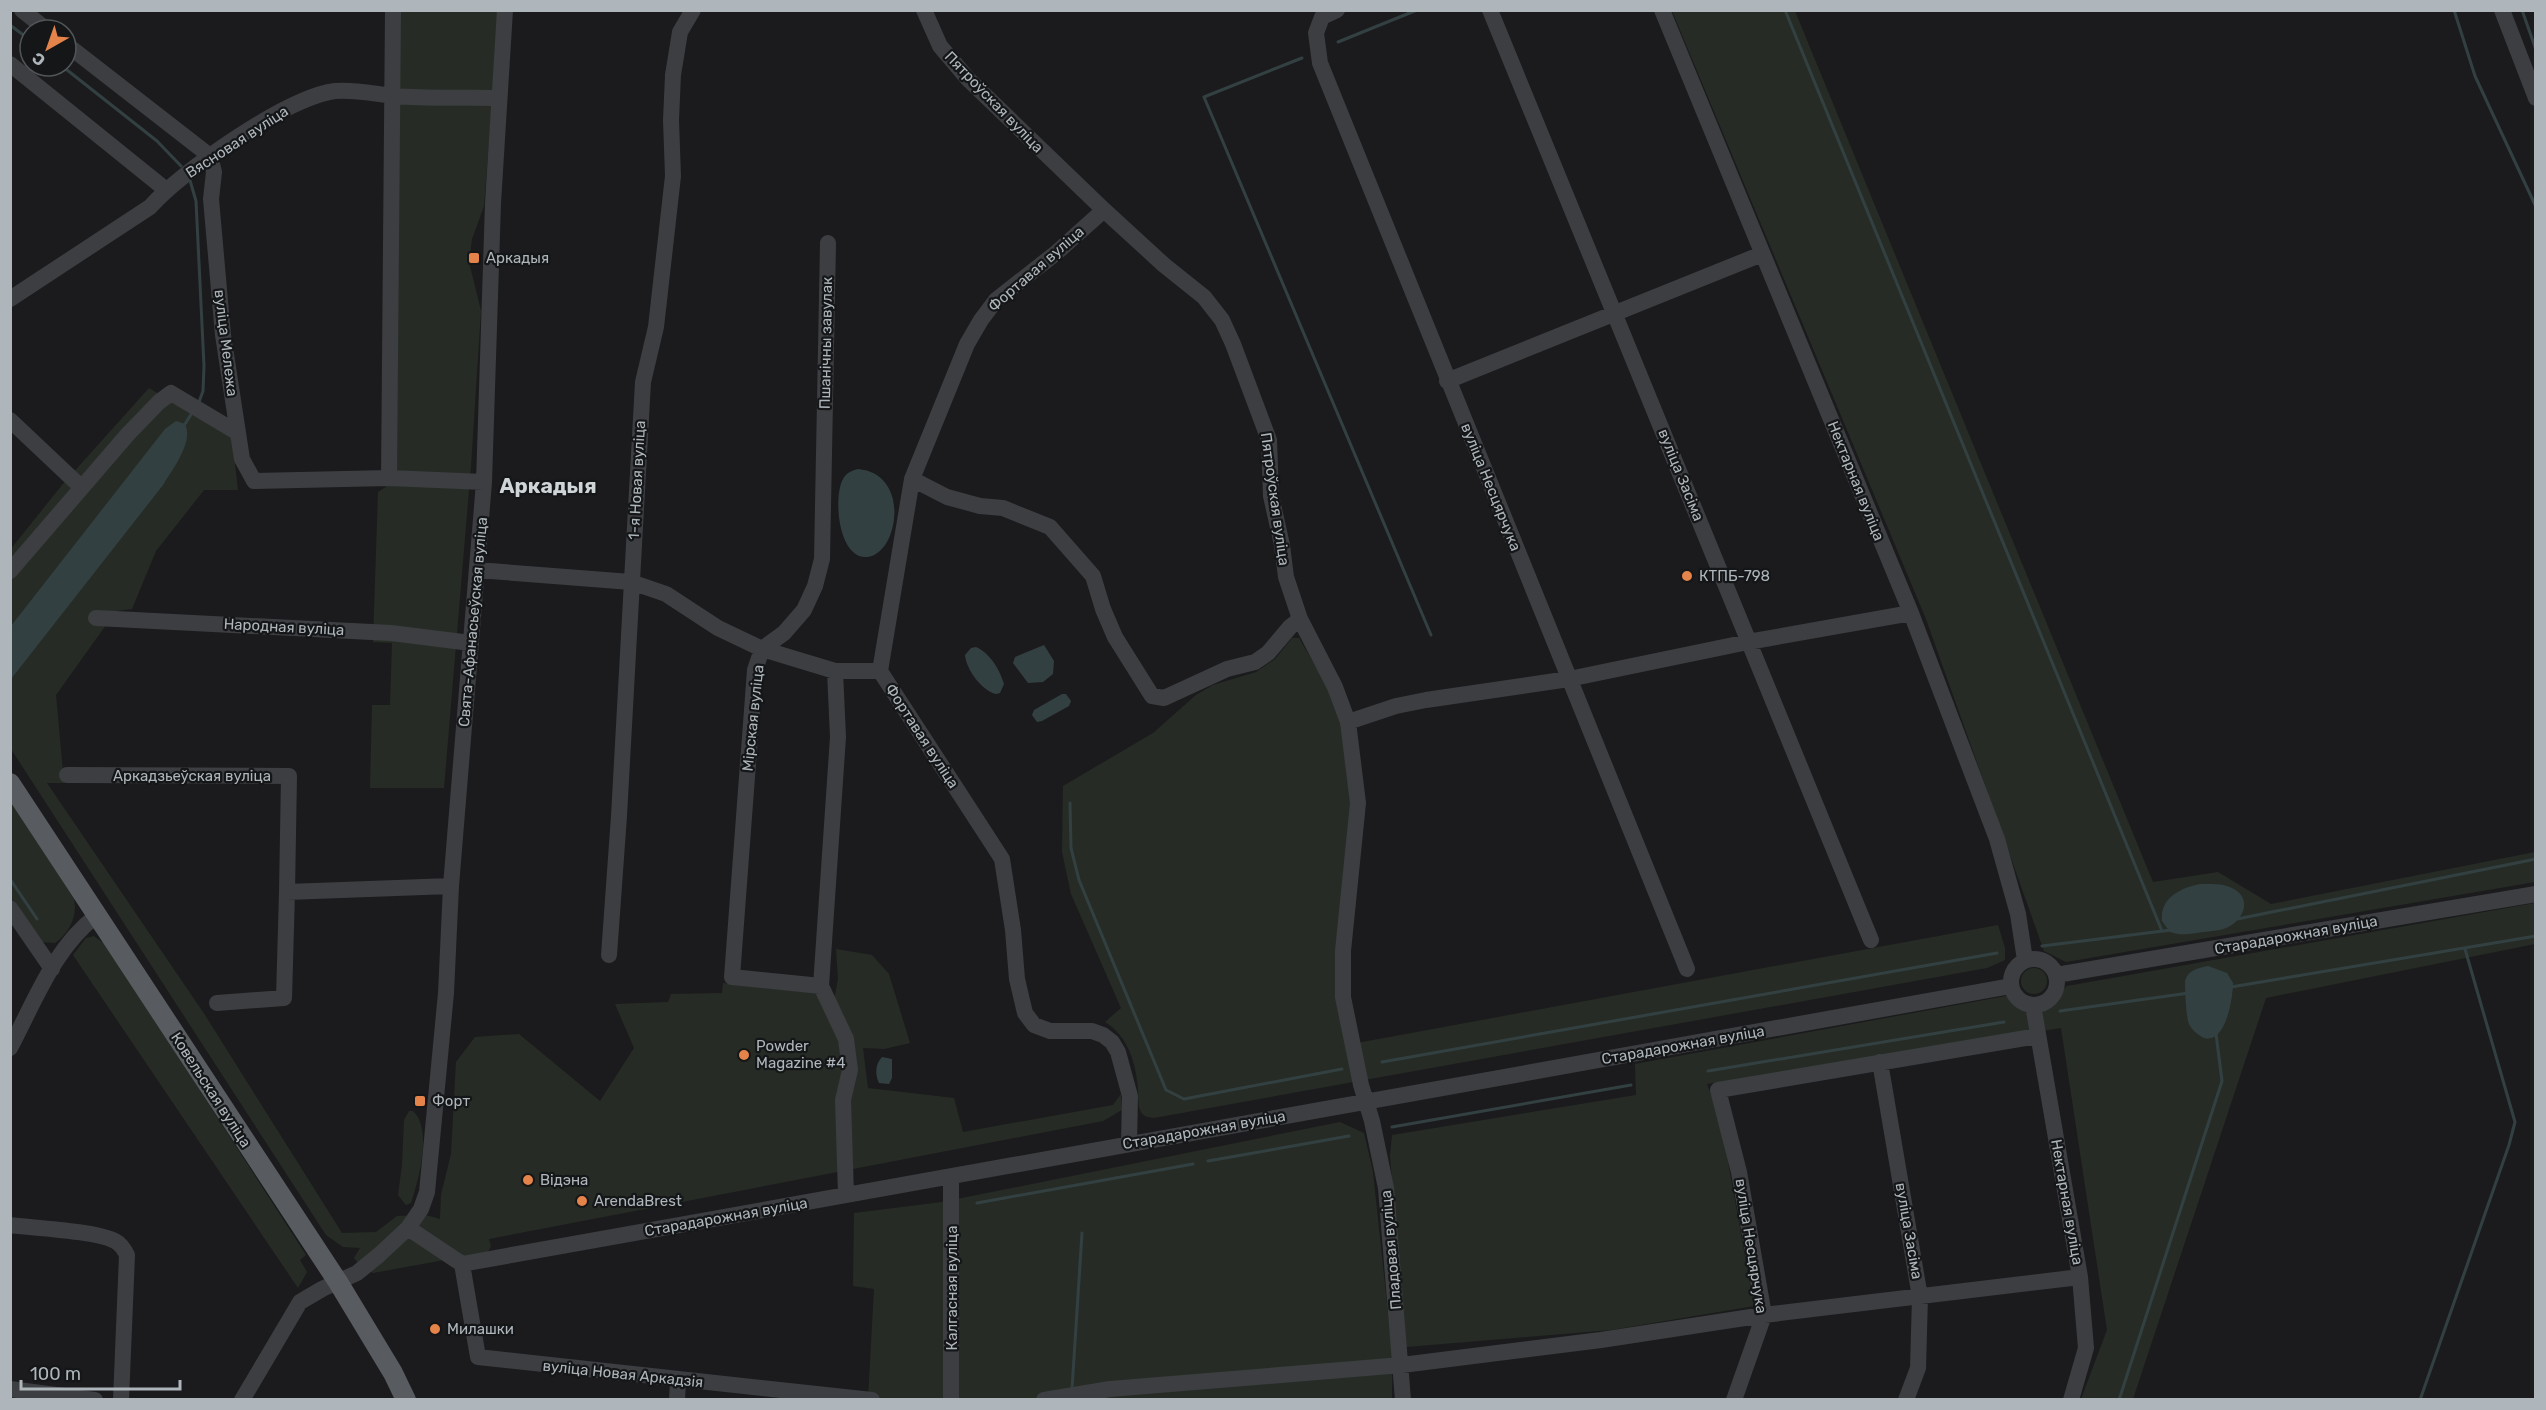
<svg xmlns="http://www.w3.org/2000/svg" width="2546" height="1410" font-family="Rubik,sans-serif">
  <style>
    .green { fill: #262c25 }
    .water { fill: #334042 }
    .lines { fill: none; stroke-linecap: round; stroke-linejoin: round }
    .stream { stroke: #334042; stroke-width: 3 }
    .minor { stroke: #3c3e41; stroke-width: 16 }
    .major { stroke: #585c60; stroke-width: 20 }
    .poi-dot { fill: #e5844a; stroke: #151618; stroke-width: 2 }
    .labels { text-anchor: middle; stroke-width: 4.5; stroke-linejoin: round; paint-order: stroke }
    .street-label { font-size: 15px; fill: #aeb6bb; stroke: #151618 }
    .poi-label { font-size: 15px; fill: #aeb6bb; stroke: #151618; text-anchor: start }
    .district-label { font-size: 21px; font-weight: bold; fill: #cfd4d7; stroke: #151618 }
  </style>
  <rect width="100%" height="100%" fill="#1b1b1d"/>
  <path class="green" d="M400,11h99l-15,195 -12,33 -3,23 12,49 -10,155 -27,322h-74l2,-83h18l2,-62 -19,-1 5,-150 17,-11z
    M1672,11h123l358,871 65,-10 53,32 264,-52v30l-469,80 -22,-11 -118,-332z
    M149,388l83,50 6,52h-34l-48,61 -24,58 -16,2 -60,84 8,88h-17l158,232 137,218 34,-1 21,-16 29,-1 14,4 1,-24 10,-41 5,-92 19,-25 44,-3 81,67 34,-53 -19,-44 53,-2 3,-8 51,-1 1,-10 93,8 18,9 4,-21 -2,-30 36,6 17,19 21,69 -26,6 -21,-1 5,40 86,10 9,34 150,-27 8,-11 1,16 -19,11 -614,118 2,7 -3,6 -115,21 -11,-5 -8,-10 6,-10 -17,-1 -17,-12 -315,-486 -1,-199 52,-65z
    M1292,638h7l34,58 15,50 5,51 -7,248 652,-120 7,23v12l-18,8 -833,150c-6,-1 -10,-1 -13,-6 -4,-7 -2,-16 -3,-23 -2,-26 -10,-53 -33,-67l16,-14 -50,-114 -9,-42 1,-66 90,-53 43,-38 17,-10 43,-13 19,-13z
    M10,799l64,100c4,17 -5,34 -19,44l-14,-1 -30,-44z
    M2535,903v41l-269,54 -133,401h-52l26,-69 -46,-302 -354,56 13,34 34,188 -143,24 -205,17 -16,-191 2,-21 244,-40 -1,-31 371,-68 17,12 26,-3 18,-19z
    M94,936l12,9 200,310 -6,5 7,12 -9,16 -225,-333 13,-17z
    M2021 981a13 13 0 1 1 26 0a13 13 0 1 1-26 0Z
    M409,1111h4c20,18 5,71 -2,92l-5,2 -8,-10 4,-30 2,-45z
    M1340,1122l24,11 9,39 19,179v48h-524l6,-110 -21,-3 1,-73 88,-11z"/>
  <path class="water" d="M176,421l9,3c9,18 -13,46 -22,61l-152,194v-53l154,-197z
    M858,469c54,5 40,86 9,88 -29,2 -34,-60 -24,-78 3,-6 8,-8 15,-10z
    M1044,645l10,16 -1,13 -10,8 -15,1 -15,-20 2,-6z
    M976,647c14,6 24,23 28,37l-4,9 -4,1c-14,-3 -30,-25 -31,-39l6,-7z
    M1062,694h4l5,7 -2,5 -27,15 -5,1 -5,-7 2,-5z
    M2200,884c12,0 27,-1 37,7 15,12 4,31 -11,37 -7,3 -16,3 -23,4 -12,2 -22,4 -33,0l-8,-11c-2,-23 18,-33 38,-37z
    M2208,966l19,7 6,10c0,15 -8,65 -31,54 -5,-3 -10,-7 -13,-13 -3,-7 -4,-34 -4,-43 3,-11 13,-13 23,-15z
    M882,1057l10,2v19l-3,6 -10,-1c-4,-8 -4,-19 3,-26z"/>
  <g class="lines">
    <path class="stream" d="M1785,10l377,921
      M2454,10l21,66 61,131
      M2522,10l14,40
      M10,25l20,15
      M1338,42l79,-32
      M1302,58l-98,39 227,538
      M62,66l95,75 24,25
      M189,177l7,24 8,165 -1,25 -4,11
      M185,424l7,-11
      M1070,803l1,45 8,32 87,210 18,9 158,-30
      M10,879l27,40
      M2237,919l299,-60
      M2042,946l129,-16
      M2231,987l305,-51
      M2060,1011l129,-18
      M1382,1062l615,-109
      M1708,1071l296,-49
      M1392,1127l239,-42
      M1208,1161l141,-25
      M977,1203l216,-39
      M1072,1389l10,-156
      M2119,1400l103,-319 -6,-47
      M2420,1400l89,-255 6,-23 -50,-173"/>
    <path class="minor" d="M22,10l25,20
      M924,10l16,36 28,33 136,131 60,55 40,32 18,23 11,24 36,96 2,56 11,49 4,32 14,42 35,68 13,35 10,81 -15,148v46l18,88 11,36 14,67 17,212
      M1337,10l-15,7 -6,16 4,30 367,906
      M1490,10l381,930
      M1662,10l249,603 86,226 21,75 7,46
      M2502,10l34,88
      M66,44l144,112 4,16 -3,27 12,136 19,124 12,22 135,-3 95,4
      M10,64l155,125
      M1104,210l-48,43 -60,47 -15,20 -14,24 -55,135 -32,192 122,188 11,71 4,49 8,34 9,12 16,6h42l11,4 9,7 6,10 12,44 -1,47
      M10,299l140,-92c32,-36 137,-110 185,-116 20,-2 39,3 59,5 35,3 70,1 105,2
      M1447,381l315,-127
      M10,420l71,67
      M389,478l4,-468
      M912,479l35,18 33,9 23,2 47,19 43,49 10,33 12,28 37,59 12,2 63,-29 28,-7 13,-9 22,-26 10,-8
      M477,570l154,12 35,12 52,34 44,21 73,22h45
      M10,571l118,-137 31,-32 12,-9 67,40
      M96,618l295,15 80,10
      M835,671l3,66 -17,249 25,53 4,31 -7,30 3,95
      M1348,722l48,-16 30,-6 143,-21 179,-37 163,-29
      M67,775l222,1 -2,116 164,-6
      M10,908l42,61
      M609,955l10,-139 24,-434 13,-55 17,-151 -2,-56 2,-45 7,-43 13,-22
      M2011 982a23 23 0 1 1 46 0a23 23 0 1 1-46 0Z
      M2056,975l480,-81
      M821,986l-89,-9 23,-307 7,-21 22,-16 20,-23 11,-24 7,-27 6,-316
      M217,1003l67,-5 3,-106
      M2033,1005l47,272 6,71 -15,52
      M10,1048c24,-45 44,-100 86,-132
      M1880,1062l40,235 -2,71 -12,32
      M951,1177v223
      M10,1225c25,3 86,6 105,16 6,3 9,8 12,14l-6,145
      M408,1228l54,36 1549,-278
      M462,1264l16,93 394,43
      M10,1389l85,11
      M242,1400l58,-98 22,-13 35,-16 22,-18 29,-27 13,-19 6,-17 19,-199 5,-107 33,-404 9,-279 12,-193
      M677,1400l1,-20
      M1044,1400l66,-11 292,-24 199,-25 163,-25 316,-38
      M1734,1400l30,-85 -25,-143 -21,-82 320,-54"/>
    <path class="major" d="M10,783l328,499 55,91 13,27"/>
  </g>
  <g class="poi-dot">
    <rect x="468" y="252" width="12" height="12" rx="3"/>
    <circle cx="1687" cy="576" r="6"/>
    <circle cx="744" cy="1055" r="6"/>
    <rect x="414" y="1095" width="12" height="12" rx="3"/>
    <circle cx="528" cy="1180" r="6"/>
    <circle cx="582" cy="1201" r="6"/>
    <circle cx="435" cy="1329" r="6"/>
  </g>
  <g class="labels">
    <g class="street-label">
      <text transform="translate(994 102) rotate(46)" y="5">Пятроўская вуліца</text>
      <text transform="translate(237 142) rotate(-33)" y="5">Вясновая вуліца</text>
      <text transform="translate(1036 269) rotate(-41)" y="5">Фортавая вуліца</text>
      <text transform="translate(226 343) rotate(83)" y="5">вуліца Мележа</text>
      <text transform="translate(826 343) rotate(-89)" y="5">Пшанічны завулак</text>
      <text transform="translate(1681 475) rotate(68)" y="5">вуліца Засіма</text>
      <text transform="translate(637 480) rotate(-87)" y="5">1-я Новая вуліца</text>
      <text transform="translate(1856 481) rotate(68)" y="5">Нектарная вуліца</text>
      <text transform="translate(1491 487) rotate(68)" y="5">вуліца Несцярчука</text>
      <text transform="translate(1275 499) rotate(82)" y="5">Пятроўская вуліца</text>
      <text transform="translate(473 622) rotate(-85)" y="5">Свята-Афанасьеўская вуліца</text>
      <text transform="translate(284 627) rotate(3)" y="5">Народная вуліца</text>
      <text transform="translate(753 718) rotate(-84)" y="5">Мірская вуліца</text>
      <text transform="translate(922 736) rotate(57)" y="5">Фортавая вуліца</text>
      <text x="192" y="781">Аркадзьеўская вуліца</text>
      <text transform="translate(2296 935) rotate(-10)" y="5">Старадарожная вуліца</text>
      <text transform="translate(1683 1045) rotate(-10)" y="5">Старадарожная вуліца</text>
      <text transform="translate(211 1090) rotate(57)" y="5">Ковельская вуліца</text>
      <text transform="translate(1204 1130) rotate(-10)" y="5">Старадарожная вуліца</text>
      <text transform="translate(2067 1202) rotate(80)" y="5">Нектарная вуліца</text>
      <text transform="translate(726 1217) rotate(-10)" y="5">Старадарожная вуліца</text>
      <text transform="translate(1909 1231) rotate(80)" y="5">вуліца Засіма</text>
      <text transform="translate(1751 1246) rotate(81)" y="5">вуліца Несцярчука</text>
      <text transform="translate(1391 1250) rotate(-95)" y="5">Пладовая вуліца</text>
      <text transform="translate(952 1288) rotate(-90)" y="5">Калгасная вуліца</text>
      <text transform="translate(623 1374) rotate(6)" y="5">вуліца Новая Аркадзія</text>
    </g>
    <g class="poi-label">
      <text x="486" y="263">Аркадыя</text>
      <text x="1699" y="581">КТПБ-798</text>
      <text x="756" y="1051">Powder<tspan x="756" dy="17">Magazine #4</tspan></text>
      <text x="432" y="1106">Форт</text>
      <text x="540" y="1185">Відэна</text>
      <text x="594" y="1206">ArendaBrest</text>
      <text x="447" y="1334">Милашки</text>
    </g>
    <g class="district-label">
      <text x="548" y="493">Аркадыя</text>
    </g>
  </g>
  <rect width="2546" height="1410" fill="none" stroke="#aeb6bb" stroke-width="24"/>
  <g transform="translate(48 48) rotate(220)"><circle r="28" fill="#151618" stroke="#525659" stroke-width="1.5"/>
  <path d="M0-4.5L10 22L0 15L-10 22Z" fill="#e5844a"/>
  <text y="-9" font-size="16" font-weight="bold" text-anchor="middle" fill="#aeb6bb">С</text>
  </g>
  <path d="M21 1380v9h159v-9" fill="none" stroke="#aeb6bb" stroke-width="3"/>
  <text x="30" y="1380" font-size="18" fill="#aeb6bb" stroke="#151618" stroke-width="4.5" paint-order="stroke">100 m</text>
</svg>
